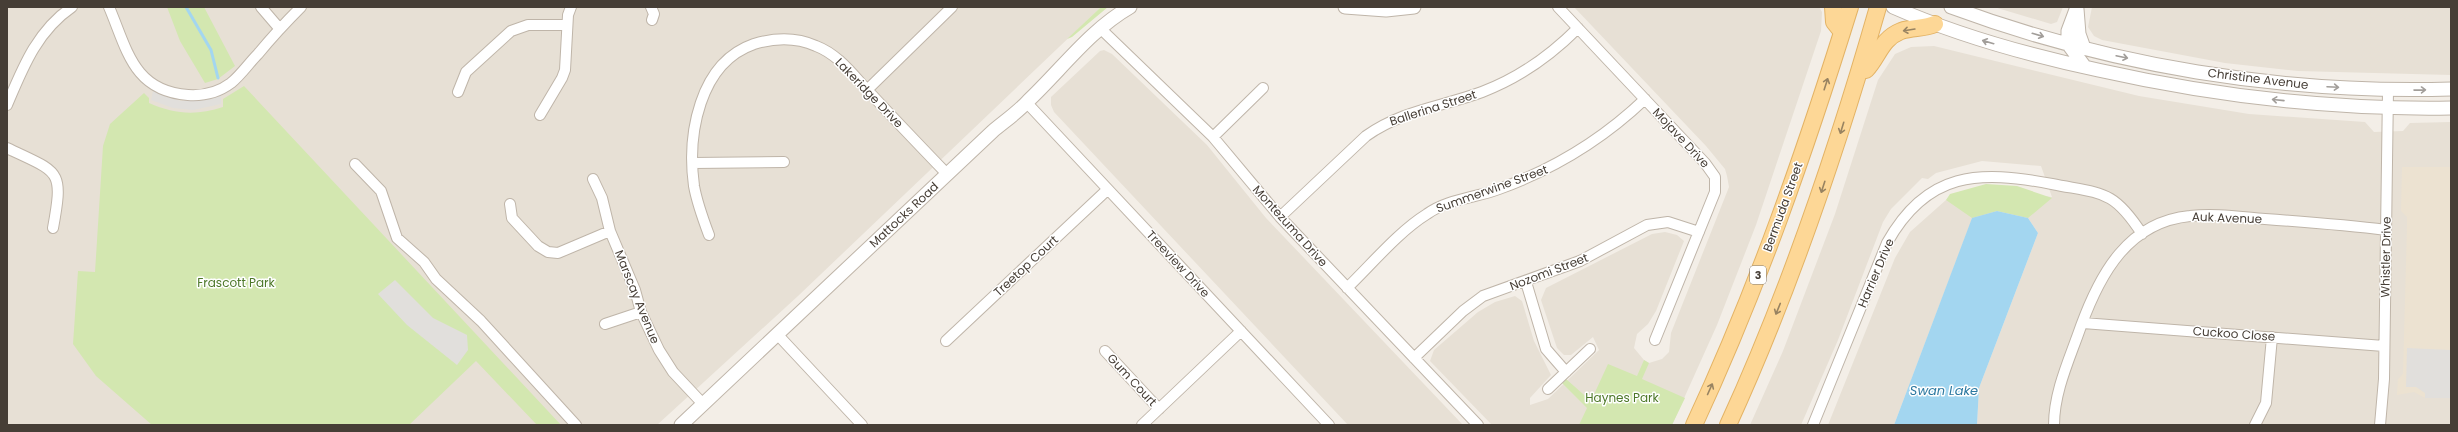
<svg xmlns="http://www.w3.org/2000/svg" width="2458" height="432" font-family="Poppins,sans-serif">
  <style>
    .residential { fill: #e7e0d5 }
    .education { fill: #ece2d1 }
    .green { fill: #d3e7b0 }
    .parking { fill: #e1dfdc }
    .water { fill: #a3d6f0 }
    .lines { fill: none; stroke-linecap: round; stroke-linejoin: round }
    .stream { stroke: #a3d6f0; stroke-width: 3 }
    .minor-casing { stroke: #bfb5a9; stroke-width: 12 }
    .tertiary-casing { stroke: #bfb5a9; stroke-width: 15 }
    .primary-casing { stroke: #e3b365; stroke-width: 18 }
    .minor { stroke: #fff; stroke-width: 10 }
    .tertiary { stroke: #fff; stroke-width: 13 }
    .primary { stroke: #fdd796; stroke-width: 16 }
    .oneway { stroke: #988361 }
    .oneway2 { stroke: #a29e9a }
    .labels { text-anchor: middle; stroke-width: 3; stroke-linejoin: round; paint-order: stroke }
    .shield { fill: #fff; stroke: #7e7872; stroke-width: 1 }
    .shield-label { font-size: 11px; font-weight: bold; fill: #463e36 }
    .street-label { font-size: 12px; fill: #463e36; stroke: #fff }
    .park-label { font-size: 12px; fill: #4d7829; stroke: #fff }
    .water-label { font-size: 13px; font-style: italic; fill: #2d79a1; stroke: #fff }
  </style>
  <rect width="100%" height="100%" fill="#f3eee7"/>
  <path class="residential" d="M7,7h1094l-303,289 -141,129h-650z
    M1574,7h245l3,5 -1,19 -65,194 -39,100 -45,100h-180l-62,-64 4,-11 44,-38 17,-10 20,-6 7,5 12,40 17,34 -21,23v7l18,-6 51,-49 -6,-13 -22,18h-7l-7,-7 -16,-48 5,-12 106,-54 13,-2 12,3 7,6 -28,70 -8,13 -11,10 -3,14 10,12 5,3 13,-4 7,-7 2,-19 58,-146 -2,-11 -2,-7 -19,-23z
    M1994,7h69l-6,15 -6,2z
    M2092,7h359v68l-153,-4 -73,-8 -123,-23 -8,-4 -6,-9z
    M1934,46l205,50 110,18 116,8 9,10 29,-1 7,-8 41,-1v303h-474l2,-37 59,-155 -10,-15 -31,-7 -25,8 -78,206h-66l67,-167 15,-26 36,-32 33,-11 73,8 -11,-31 -59,-5 -46,12 -8,6 -6,-1 -31,31 -8,13 -45,118 -37,85h-51l33,-74 52,-137 43,-134 17,-26 16,-7z
    M1104,50l8,4 95,91 59,73 197,207h-115l-294,-313 -3,-7v-8l49,-46z"/>
  <path class="education" d="M2402,167h49v231h-26l-11,-6 -17,3 1,-16 5,-5 4,-148v-9l-6,-6z"/>
  <path class="green" d="M167,7h37l31,59 -17,13 -13,4 -25,-42z
    M1101,7h7l-36,30 -5,2z
    M244,86l317,339h-24l-61,-64 -67,64h-257l-56,-49 -23,-32 5,-73 17,1 8,-126 7,-22 34,-31 5,5v5c25,11 47,13 74,4v-8z
    M1986,184l31,2 35,12 -24,20 -31,-7 -25,7 -26,-18 4,-6z
    M1644,360l5,3 -7,16 43,19 -13,27h-93l8,-17 -25,-25 4,-4 25,22 17,-37 29,12z"/>
  <path class="parking" d="M153,91l28,10 25,-1 15,-6v10l-28,6 -20,-2 -22,-8z
    M395,280l38,38 34,17 1,15 -11,15 -50,-40 -29,-31z
    M2407,348l44,2v48h-26v-5l-9,-6h-10z"/>
  <path class="water" d="M1997,211l31,7 10,15 -59,155 -2,37h-83l78,-207z"/>
  <g class="lines">
    <path class="stream" d="M186,7l25,43 7,28"/>
    <defs>
      <path id="minor" d="M109,7c18,42 24,84 79,88 15,1 31,-3 43,-12 10,-8 18,-20 27,-29 14,-17 28,-32 43,-47
        M261,7l18,21
        M651,7l3,7 -2,6
        M1558,7l147,156 10,14v15l-60,148
        M1101,29l112,108 67,80 198,208
        M867,90l85,-83
        M458,92l8,-20 45,-41 17,-6h39
        M1027,103l302,322
        M7,105c16,-38 30,-74 65,-98
        M540,115l22,-37 3,-8 3,-55 3,-8
        M1213,137l50,-49
        M7,148c52,25 57,20 46,80
        M693,163l91,-1
        M355,164l26,27 16,47 27,24 12,17 45,42 95,104
        M593,179l9,19 8,33 25,59 6,22 18,38 14,22 30,32
        M510,204l2,14 26,28 10,6 10,1 52,-22
        M1280,217l86,-81c37,-26 75,-29 116,-44 37,-14 69,-37 96,-64
        M709,235c-6,-16 -12,-32 -15,-49 -7,-51 5,-123 60,-142 20,-6 42,-7 62,2 24,9 39,32 56,49 25,27 50,53 75,79
        M1526,282l20,67 20,23
        M1347,288c24,-23 51,-56 80,-74 21,-15 48,-16 72,-25 55,-20 103,-49 146,-90
        M2083,323l301,23
        M605,324l36,-12
        M777,334l85,91
        M946,341l161,-151
        M1105,351l54,58
        M1414,358l49,-47 20,-15 97,-35 67,-36 21,-3 31,10
        M1548,389l42,-40
        M1142,425l99,-94
        M1813,425l74,-182c40,-72 92,-73 165,-59 50,10 61,5 90,50
        M2054,425c0,-34 16,-67 27,-99 19,-52 47,-104 109,-110 25,-3 50,1 75,3 41,3 81,6 121,11
        M2255,425l11,-22 6,-66
        M2380,425l4,-46 4,-289"/>
      <path id="tertiary" d="M1345,7l41,3 28,-3
        M1893,7c66,29 135,48 205,63 116,26 234,40 353,38
        M1951,7c159,59 331,87 500,82
        M2077,7l-9,24v13l17,23
        M2077,9l2,25 5,14
        M681,425l312,-294c12,-10 25,-19 35,-30 33,-31 62,-71 102,-94"/>
      <path id="primary" d="M1833,7l1,15 8,10
        M1866,70c13,-14 15,-31 35,-39 12,-4 22,-2 34,-7
        M1694,425c63,-135 112,-276 156,-418
        M1728,425c62,-135 109,-275 150,-418"/>
    </defs>
    <use href="#minor" class="minor-casing"/>
    <use href="#tertiary" class="tertiary-casing"/>
    <use href="#primary" class="primary-casing"/>
    <use href="#minor" class="minor"/>
    <use href="#tertiary" class="tertiary"/>
    <use href="#primary" class="primary"/>
  </g>
  <defs><path id="oneway-shaft" d="M-6 0H5M1.5-3L5.5 0L1.5 3" fill="none" stroke-width="1.6" stroke-linecap="round" stroke-linejoin="round"/></defs>
  <g class="oneway">
    <use href="#oneway-shaft" transform="translate(1909 30) rotate(171)"/>
    <use href="#oneway-shaft" transform="translate(1826 84) rotate(-72)"/>
    <use href="#oneway-shaft" transform="translate(1842 128) rotate(107)"/>
    <use href="#oneway-shaft" transform="translate(1823 187) rotate(108)"/>
    <use href="#oneway-shaft" transform="translate(1778 309) rotate(112)"/>
    <use href="#oneway-shaft" transform="translate(1710 389) rotate(-66)"/>
  </g>
  <g class="oneway2">
    <use href="#oneway-shaft" transform="translate(2038 35) rotate(16)"/>
    <use href="#oneway-shaft" transform="translate(1988 42) rotate(-164)"/>
    <use href="#oneway-shaft" transform="translate(2122 57) rotate(12)"/>
    <use href="#oneway-shaft" transform="translate(2333 87) rotate(3)"/>
    <use href="#oneway-shaft" transform="translate(2420 90) rotate(-1)"/>
    <use href="#oneway-shaft" transform="translate(2278 100) rotate(-174)"/>
  </g>
  <g class="labels">
    <rect class="shield" x="1750" y="266" width="16" height="18" rx="3"/>
    <g class="shield-label">
      <text x="1758" y="279">3</text>
    </g>
    <g class="street-label">
      <text transform="translate(2258 79) rotate(7)" y="4">Christine Avenue</text>
      <text transform="translate(869 93) rotate(46)" y="4">Lakeridge Drive</text>
      <text transform="translate(1433 108) rotate(-18)" y="4">Ballerina Street</text>
      <text transform="translate(1681 138) rotate(47)" y="4">Mojave Drive</text>
      <text transform="translate(1492 189) rotate(-20)" y="4">Summerwine Street</text>
      <text transform="translate(1783 207) rotate(-70)" y="4">Bermuda Street</text>
      <text transform="translate(904 215) rotate(-43)" y="4">Mattocks Road</text>
      <text transform="translate(2227 218) rotate(2)" y="4">Auk Avenue</text>
      <text transform="translate(1290 226) rotate(48)" y="4">Montezuma Drive</text>
      <text transform="translate(2386 257) rotate(-89)" y="4">Whistler Drive</text>
      <text transform="translate(1178 264) rotate(47)" y="4">Treeview Drive</text>
      <text transform="translate(1026 266) rotate(-43)" y="4">Treetop Court</text>
      <text transform="translate(1549 272) rotate(-21)" y="4">Nozomi Street</text>
      <text transform="translate(1876 273) rotate(-67)" y="4">Harrier Drive</text>
      <text transform="translate(637 297) rotate(68)" y="4">Marscay Avenue</text>
      <text transform="translate(2234 334) rotate(4)" y="4">Cuckoo Close</text>
      <text transform="translate(1132 380) rotate(47)" y="4">Gum Court</text>
    </g>
    <g class="park-label">
      <text x="236" y="287">Frascott Park</text>
      <text x="1622" y="402">Haynes Park</text>
    </g>
    <g class="water-label">
      <text x="1944" y="395">Swan Lake</text>
    </g>
  </g>
  <rect width="2458" height="432" fill="none" stroke="#463e36" stroke-width="16"/>
</svg>
